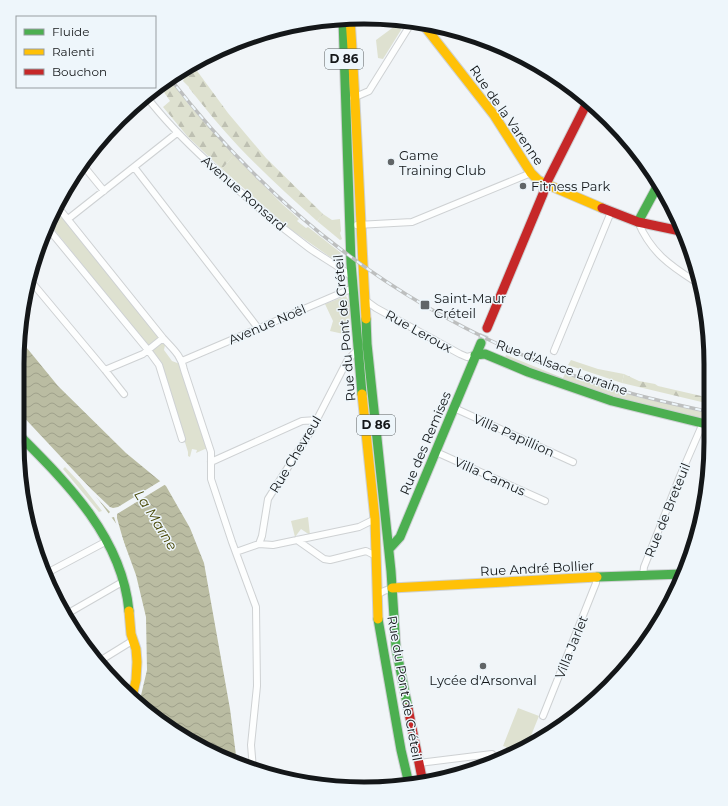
<svg xmlns="http://www.w3.org/2000/svg" width="728" height="806" font-family="Montserrat,sans-serif">
  <style>
    .green { fill: #dee1d0 }
    .forest { fill: url(#forest-firs) }
    .water { fill: url(#water-waves) }
    .pier { fill: #f1f5f8 }
    .lines { fill: none; stroke-linecap: round; stroke-linejoin: round }
    .secondary-tunnel { stroke: #d0d4d7; stroke-width: 9; stroke-dasharray: 9 4.5; stroke-linecap: butt }
    .street-casing { stroke: #ced1d3; stroke-width: 8 }
    .fast-casing { stroke: #ced1d3; stroke-width: 11 }
    .slow-casing { stroke: #ced1d3; stroke-width: 11 }
    .jam-casing { stroke: #ced1d3; stroke-width: 11 }
    .street { stroke: #fdfefe; stroke-width: 6 }
    .fast { stroke: #4caf50; stroke-width: 9 }
    .slow { stroke: #ffc107; stroke-width: 9 }
    .jam { stroke: #c62828; stroke-width: 9 }
    .rail-casing { stroke: #bdbfbf; stroke-width: 3.5 }
    .rail { stroke: #eef6fb; stroke-width: 2; stroke-dasharray: 6; stroke-linecap: butt }
    .poi-dot { fill: #616567; stroke: #eef6fb; stroke-width: 1.5 }
    .labels { text-anchor: middle; stroke-width: 3; stroke-linejoin: round; paint-order: stroke }
    .shield { fill: #eef6fb; stroke: #555a5d; stroke-width: 1 }
    .shield-label { font-size: 12px; font-weight: bold; fill: #141719 }
    .street-label { font-size: 13px; fill: #141719; stroke: #eef6fb }
    .poi-label { font-size: 13px; fill: #141719; stroke: #eef6fb; text-anchor: start }
    .water-label { font-size: 14px; font-style: italic; fill: #464500; stroke: #eef6fb }
    .rim { fill: none; stroke: #141719; stroke-width: 5 }
  </style>
  <defs>
    <pattern id="forest-firs" width="22" height="20" patternUnits="userSpaceOnUse"><rect width="22" height="20" fill="#dee1d0"/><path d="M5 1l3.5 6h-7zM16 11l3.5 6h-7z" fill="#bec0b2"/></pattern>
    <pattern id="water-waves" width="16" height="10" patternUnits="userSpaceOnUse"><rect width="16" height="10" fill="#babca2"/><path d="M0 5q4-4 8 0t8 0" fill="none" stroke="#9fa18b"/></pattern>
  </defs>
  <rect width="100%" height="100%" fill="#f1f5f8"/>
  <path class="green" d="M399,23l2,7 -18,29 -5,-1 -2,-18z
    M234,155l48,49 17,15 -2,2 9,7 2,-1 33,26 -5,6h-3l-43,-30 -68,-60z
    M55,209l110,136 -1,5 8,11 8,3 28,86 -3,-1 -9,4 1,-3 -5,-1 -2,8 -2,-1v-4l-25,-81 -14,-24 -101,-125z
    M323,214l9,6 8,-1 1,12 -1,2 2,6 -2,1 -23,-19z
    M346,296c7,10 3,27 2,39l-18,-4 3,-10 -8,-17z
    M506,355l57,23 2,-4 69,22 76,18v7c-24,-5 -48,-10 -72,-16 -45,-12 -90,-28 -133,-47z
    M571,360l27,9 26,5 -2,9 -54,-18z
    M65,467l15,16 22,28 -3,1 -36,-43z
    M308,517l2,18 -9,-6 -6,8 -4,-16z
    M518,708l21,8 -13,32 -10,6 -10,-4v-3l-3,-1z"/>
  <path class="forest" d="M192,64l36,49 38,45 57,56 -6,7c-27,-24 -53,-48 -78,-74 -18,-19 -34,-39 -50,-59v-1l-6,-6 1,-2 -5,-8z
    M169,78l20,27 45,50 -12,14 -34,-32 -25,-30 7,-6 -11,-16z
    M624,374l15,7 16,3 3,2 52,12v6l-88,-21z"/>
  <path class="water" d="M22,342l36,44 68,67 40,33 24,42 14,35 26,146 7,54 -27,-10 -57,-36 -14,-13 8,-34 -1,-53 -10,-42 -18,-49 -29,-39 -71,-76z"/>
  <path class="pier" d="M65,464l45,43 3,1 5,-1 44,-27 4,4 -49,30v4l9,32 -1,1 -2,-5 -9,-29 -4,1 -3,-3 3,-3z"/>
  <g class="lines">
    <path class="secondary-tunnel" d="M481,343l6,-15"/>
    <defs>
      <path id="street" d="M146,96c19,25 40,46 63,67 31,30 65,59 100,85 14,10 30,18 43,29
        M353,98l16,-7 43,-69
        M82,164l22,27
        M134,167l124,161
        M57,206l106,132c10,11 18,17 21,32l27,82v27l21,63 24,65 1,79 -6,59 2,24
        M68,219l109,-86
        M638,222c13,30 31,43 58,60h4
        M357,225l55,-3 119,-49
        M46,226l102,124 11,15 23,74
        M29,279l76,91 38,-16 20,-16
        M365,300l11,8 84,46 7,3 8,-2
        M554,351l57,-139
        M182,361l171,-73
        M105,370l19,24
        M454,408l119,54
        M436,452l109,49
        M211,462l91,-41 15,-1
        M297,540l27,19 6,1 36,-9 10,5
        M259,544l3,-8 6,-37 44,-70 35,-68 11,-12
        M236,552l23,-8 14,1 86,-18 16,-8
        M45,574l62,-33
        M643,576l1,-9 36,-91 23,-53
        M377,595l7,-4 8,-3
        M65,615l59,-34
        M98,662l34,-21
        M543,716l53,-133v-6
        M419,763l73,-9"/>
      <path id="fast" d="M343,19l8,244 11,131
        M638,222l21,-39
        M366,319l1,25 24,227 5,77 12,60
        M475,355l10,-1 43,18 84,29 98,24
        M17,433c50,50 105,104 112,178
        M389,549l11,-12 81,-194
        M597,577l86,-3
        M378,619l23,131 8,34"/>
      <path id="slow" d="M350,18c7,100 10,201 16,301
        M422,23l72,92 37,58 7,7 8,4 56,24
        M362,394l13,125 3,100
        M392,588l205,-11
        M129,611l2,23 5,15 1,13 -1,18 -4,17"/>
      <path id="jam" d="M602,208l36,14 47,10
        M487,328l56,-134 3,-10 42,-83
        M408,708l15,75"/>
    </defs>
    <use href="#street" class="street-casing"/>
    <use href="#fast" class="fast-casing"/>
    <use href="#slow" class="slow-casing"/>
    <use href="#jam" class="jam-casing"/>
    <use href="#street" class="street"/>
    <use href="#fast" class="fast"/>
    <use href="#slow" class="slow"/>
    <use href="#jam" class="jam"/>
    <defs>
      <path id="rail" d="M169,77c104,135 231,232 390,293 48,19 100,31 151,42"/>
    </defs>
    <use href="#rail" class="rail-casing"/>
    <use href="#rail" class="rail"/>
  </g>
  <g class="poi-dot">
    <circle cx="391" cy="162" r="4"/>
    <circle cx="523" cy="186" r="4"/>
    <rect x="420" y="300" width="10" height="10" rx="2"/>
    <circle cx="483" cy="666" r="4"/>
  </g>
  <g class="labels">
    <g class="shield">
      <rect x="325" y="49" width="38" height="20" rx="3"/>
      <rect x="357" y="415" width="38" height="20" rx="3"/>
    </g>
    <g class="shield-label">
      <text x="344" y="63">D 86</text>
      <text x="376" y="429">D 86</text>
    </g>
    <g class="street-label">
      <text transform="translate(507 115) rotate(55)" y="5">Rue de la Varenne</text>
      <text transform="translate(244 193) rotate(41)" y="5">Avenue Ronsard</text>
      <text transform="translate(267 324) rotate(-23)" y="5">Avenue Noël</text>
      <text transform="translate(344 328) rotate(-95)" y="5">Rue du Pont de Créteil</text>
      <text transform="translate(419 331) rotate(29)" y="5">Rue Leroux</text>
      <text transform="translate(562 367) rotate(20)" y="5">Rue d'Alsace Lorraine</text>
      <text transform="translate(514 435) rotate(24)" y="5">Villa Papillion</text>
      <text transform="translate(425 443) rotate(-67)" y="5">Rue des Remises</text>
      <text transform="translate(295 454) rotate(-59)" y="5">Rue Chevreul</text>
      <text transform="translate(490 476) rotate(24)" y="5">Villa Camus</text>
      <text transform="translate(667 510) rotate(-68)" y="5">Rue de Breteuil</text>
      <text transform="translate(537 568) rotate(-3)" y="5">Rue André Bollier</text>
      <text transform="translate(571 647) rotate(-68)" y="5">Villa Jarlet</text>
      <text transform="translate(405 688) rotate(80)" y="5">Rue du Pont de Créteil</text>
    </g>
    <g class="poi-label">
      <text x="399" y="160">Game<tspan x="399" dy="15">Training Club</tspan></text>
      <text x="531" y="191">Fitness Park</text>
      <text x="434" y="303">Saint-Maur<tspan x="434" dy="15">Créteil</tspan></text>
      <text x="483" y="685" text-anchor="middle">Lycée d'Arsonval</text>
    </g>
    <g class="water-label">
      <text transform="translate(156 520) rotate(58)" y="5">La Marne</text>
    </g>
  </g>
  <path d="M0 0H728V806H0ZM364 24H364A340 340 0 0 1 704 364V442A340 340 0 0 1 364 782H364A340 340 0 0 1 24 442V364A340 340 0 0 1 364 24Z" fill="#eef6fb" fill-rule="evenodd"/>
  <path class="rim" d="M364 24H364A340 340 0 0 1 704 364V442A340 340 0 0 1 364 782H364A340 340 0 0 1 24 442V364A340 340 0 0 1 364 24Z"/>
  <rect x="16" y="16" width="140" height="72" fill="#eef6fb" stroke="#979da1"/>
  <rect x="24" y="29" width="20" height="6" fill="#4caf50" stroke="#979da1"/>
  <text x="52" y="36" font-size="12" fill="#141719">Fluide</text>
  <rect x="24" y="49" width="20" height="6" fill="#ffc107" stroke="#979da1"/>
  <text x="52" y="56" font-size="12" fill="#141719">Ralenti</text>
  <rect x="24" y="69" width="20" height="6" fill="#c62828" stroke="#979da1"/>
  <text x="52" y="76" font-size="12" fill="#141719">Bouchon</text>
</svg>
